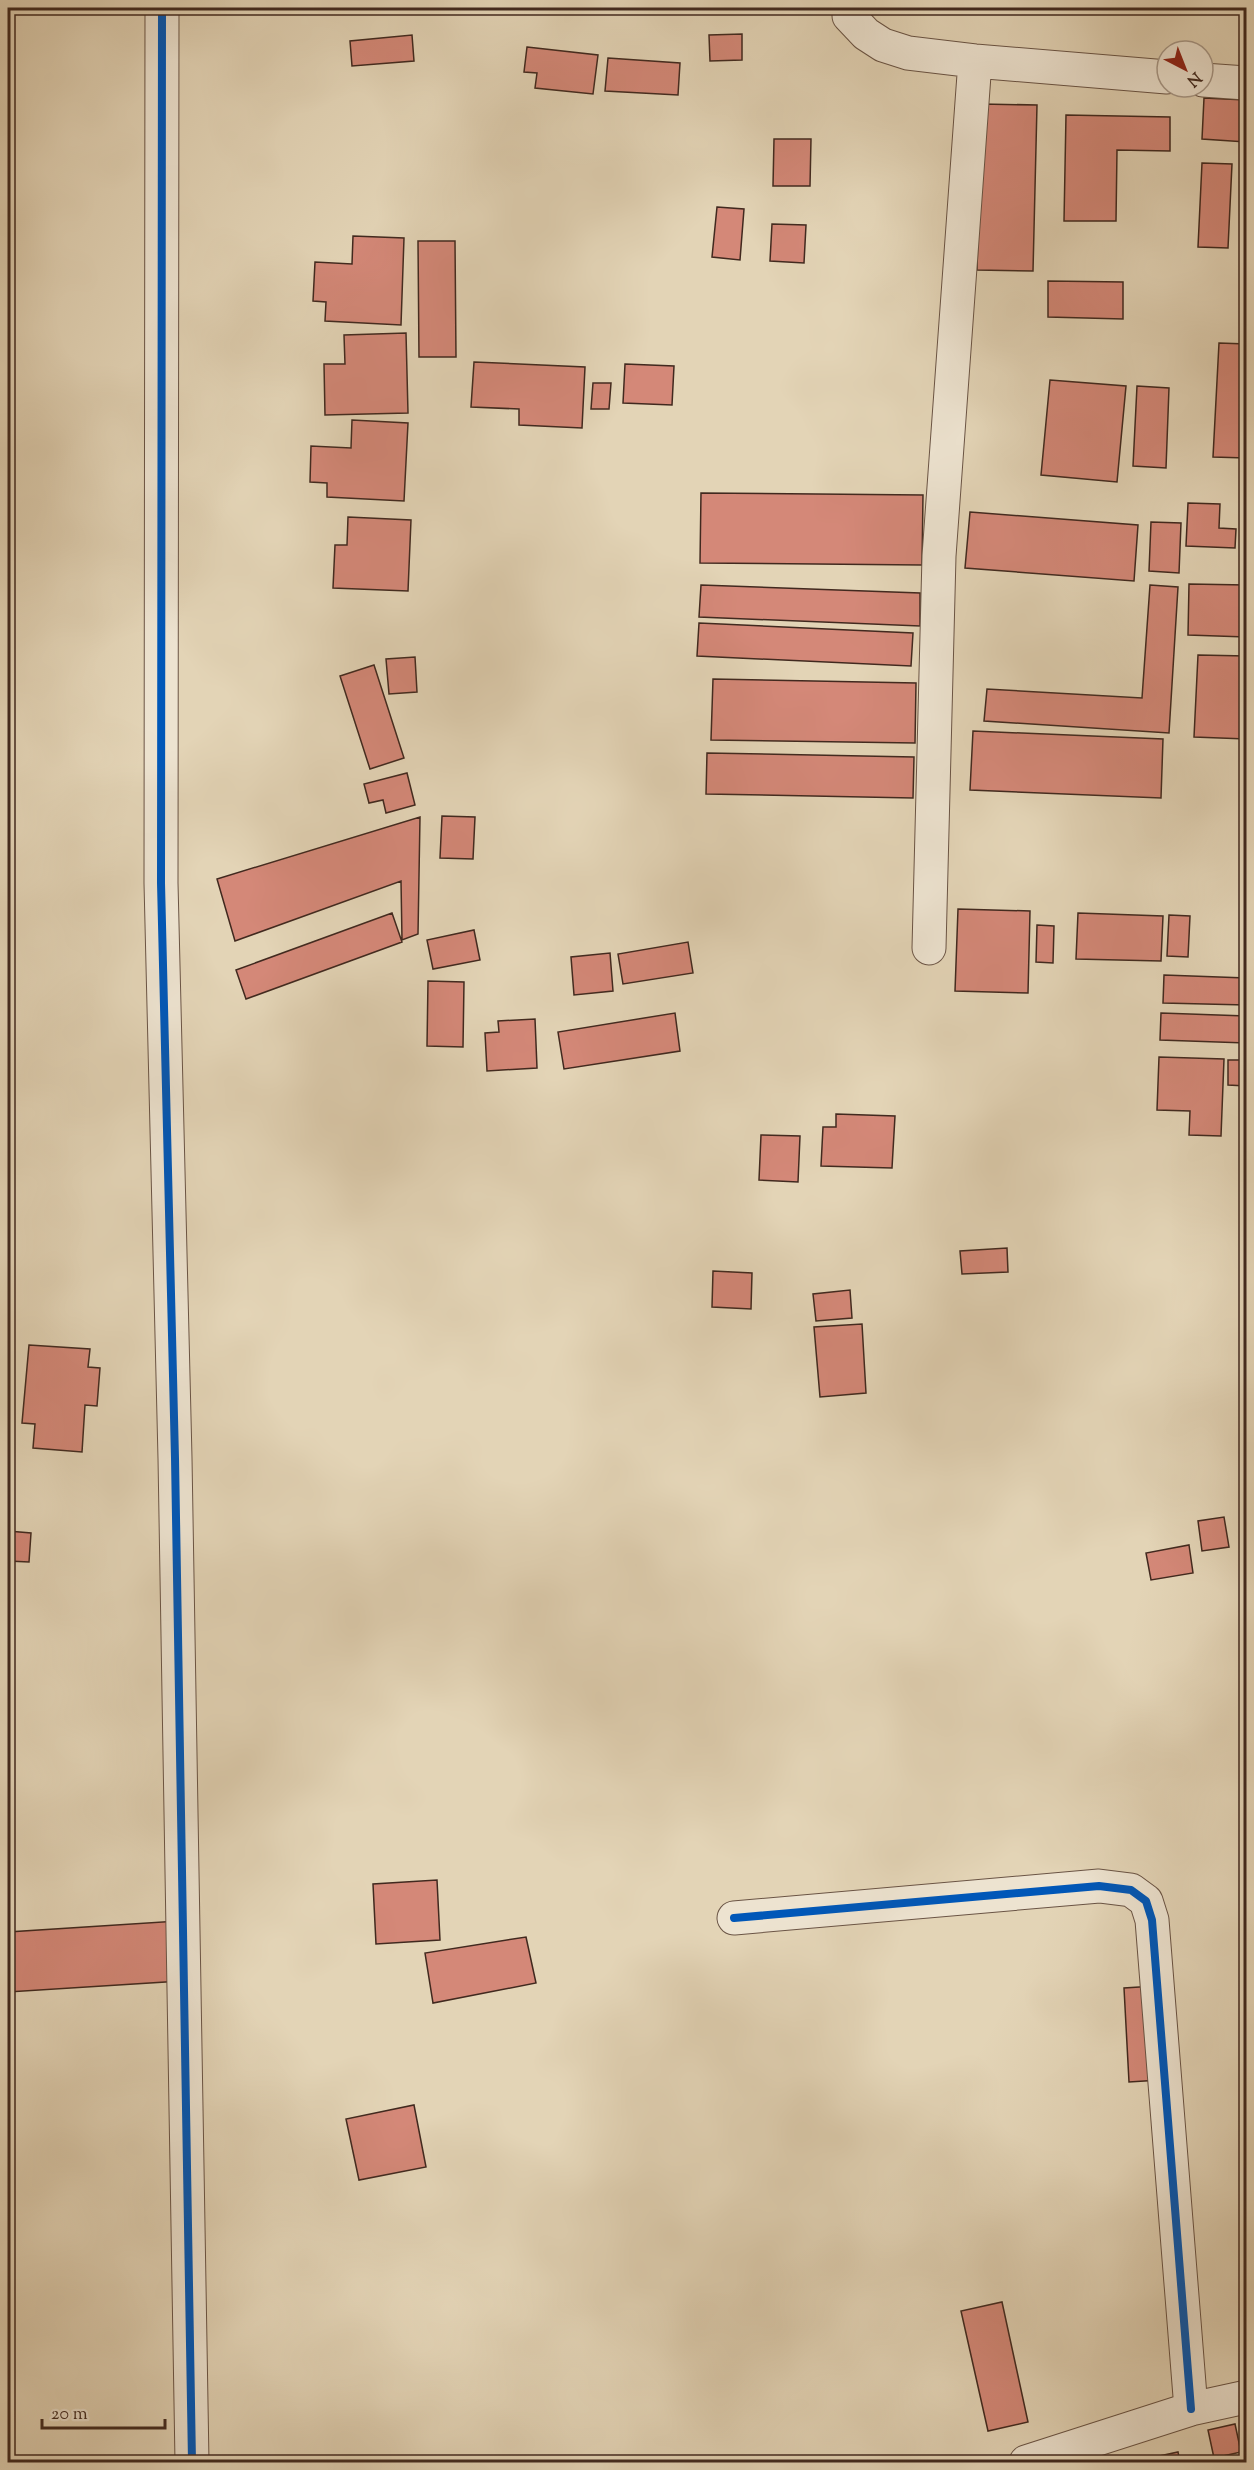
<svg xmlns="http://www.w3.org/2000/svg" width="1254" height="2470" font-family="'Sorts Mill Goudy',serif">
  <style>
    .building { fill: #d48878; stroke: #41291f; stroke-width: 1.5 }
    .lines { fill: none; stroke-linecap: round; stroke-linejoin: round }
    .minor-casing { stroke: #6a5445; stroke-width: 35 }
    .minor { stroke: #ede3d0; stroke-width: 33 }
    .cycleway-casing { stroke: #ede3d0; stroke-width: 11 }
    .cycleway { stroke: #0057b8; stroke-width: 8 }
  </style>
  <rect width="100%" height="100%" fill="#e3d4b6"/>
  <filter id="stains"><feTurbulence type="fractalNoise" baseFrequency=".00333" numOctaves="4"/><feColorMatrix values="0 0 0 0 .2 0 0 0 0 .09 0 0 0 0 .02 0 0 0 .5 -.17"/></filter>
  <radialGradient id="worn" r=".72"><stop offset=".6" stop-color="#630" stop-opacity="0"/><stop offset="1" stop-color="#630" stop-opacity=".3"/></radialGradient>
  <path class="building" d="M965,8h65l-1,6 -64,-3z
    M742,34v26l-32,1 -1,-26z
    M412,35l2,26 -62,5 -2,-25z
    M527,47l71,8 -5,39 -58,-6 2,-15 -13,-1z
    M608,58l72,5 -2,32 -73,-4z
    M1204,98l42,2v42l-44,-3z
    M981,104l56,1 -4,166 -56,-1z
    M1066,115l104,2v34l-53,-1 -1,71h-52z
    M774,139h37l-1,47h-37z
    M1246,160v112h-3z
    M1202,163l30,1 -4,84 -30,-1z
    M717,207l27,2 -4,51 -28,-3z
    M772,224l34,1 -2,38 -34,-2z
    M353,236l51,2 -3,87 -76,-4 1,-19 -13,-1 2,-39 37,2z
    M418,241h37l1,116h-37z
    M1048,281l75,1v37l-75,-2z
    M406,333l2,80 -83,2 -1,-51h21l-1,-29z
    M1219,343l27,1v114l-33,-1z
    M474,362l111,5 -3,61 -63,-3v-16l-48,-2z
    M625,364l49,2 -2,39 -49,-2z
    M1050,380l76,6 -9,96 -76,-7z
    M593,383h18l-2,26h-18z
    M1137,386l32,2 -3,80 -33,-2z
    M352,420l56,3 -4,78 -77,-4v-14l-17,-1 1,-36 40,2z
    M701,493l222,2 -1,70 -222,-2z
    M1188,503l32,1 -1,24 17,1 -1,19 -49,-2z
    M970,512l168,13 -4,56 -169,-13z
    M348,517l63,3 -3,71 -75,-3 2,-43h12z
    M1151,522l30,1 -2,50 -30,-2z
    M1189,584l57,1v52l-58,-2z
    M701,585l219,8v33l-221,-9z
    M1150,585l28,2 -9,146 -185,-12 3,-32 155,9z
    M699,623l214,10 -2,33 -214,-10z
    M1198,655l48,1v83l-52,-2z
    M415,657l2,35 -28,2 -3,-35z
    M374,665l30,93 -34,11 -30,-93z
    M713,679l203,4 -1,60 -204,-3z
    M973,731l190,8 -2,59 -191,-8z
    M707,753l207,4 -1,41 -207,-4z
    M407,773l8,32 -29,8 -3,-13 -14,3 -5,-19z
    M442,816l33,1 -2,42 -33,-1z
    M420,817l-2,117 -16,6 -1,-59 -166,60 -18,-62z
    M958,909l72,2 -2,82 -73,-2z
    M392,913l10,29 -156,57 -10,-29z
    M1078,913l85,3 -2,45 -85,-2z
    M1169,915l21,1 -2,41 -21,-1z
    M1037,925l17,1 -1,37 -17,-1z
    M474,930l6,30 -47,9 -6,-29z
    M688,942l5,31 -70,11 -5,-30z
    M610,953l3,38 -39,4 -3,-38z
    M1164,975l82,3v27l-83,-2z
    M428,981l36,1 -1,65 -36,-1z
    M675,1013l5,38 -116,18 -6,-37z
    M1161,1013l85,3v27l-86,-3z
    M535,1019l2,49 -50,3 -2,-38 14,-1 -1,-11z
    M1159,1057l65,2 -3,77 -32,-1 1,-24 -33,-1z
    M1228,1060h18v26l-18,-1z
    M836,1114l59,2 -3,52 -71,-2 2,-39h13z
    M761,1135l39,1 -2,46 -39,-2z
    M1007,1248l1,24 -46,2 -2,-23z
    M713,1271l39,2 -1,36 -39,-2z
    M850,1290l2,28 -36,3 -3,-27z
    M862,1324l4,69 -46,4 -6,-70z
    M29,1345l61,4 -2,18 12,1 -3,38 -12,-1 -3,47 -49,-4 2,-24 -13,-1z
    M1224,1517l5,30 -27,4 -4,-30z
    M8,1531l23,2 -2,29 -21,-1z
    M1189,1545l4,28 -42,7 -5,-27z
    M437,1880l3,60 -64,4 -3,-60z
    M178,1921l3,60 -173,11v-60z
    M526,1937l10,46 -103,20 -8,-50z
    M1155,1986l5,94 -31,2 -5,-94z
    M414,2105l12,62 -67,13 -13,-61z
    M1002,2302l26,120 -40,9 -27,-120z
    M1235,2424l6,28 -27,6 -6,-28z
    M1178,2452l2,10h-48z"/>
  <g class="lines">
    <defs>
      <path id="minor" d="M162,8l-1,875 14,575 17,1004
        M849,8v8l17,18 17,11 25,8 67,8 192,16
        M1203,80l43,3
        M929,948l10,-392 36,-495
        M734,1918l365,-32 32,4 15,11 6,19 39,489
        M1026,2462l165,-53 55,-12"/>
    </defs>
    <use href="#minor" class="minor-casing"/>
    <use href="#minor" class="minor"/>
    <defs>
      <path id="cycleway" d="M162,8l-1,875 14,575 17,1004
        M734,1918l365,-32 32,4 15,11 6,19 39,489"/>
    </defs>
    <use href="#cycleway" class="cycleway-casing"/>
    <use href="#cycleway" class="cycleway"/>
  </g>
  <rect width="1254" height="2470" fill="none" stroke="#e3d4b6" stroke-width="30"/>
  <rect x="9" y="9" width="1236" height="2452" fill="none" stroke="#41291f" stroke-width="3"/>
  <rect x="15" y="15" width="1224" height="2440" fill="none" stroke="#41291f" stroke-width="1.5"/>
  <g transform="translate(1185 69) rotate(138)"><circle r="28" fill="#ede3d0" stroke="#a89989" stroke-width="1.5"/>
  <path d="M0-4.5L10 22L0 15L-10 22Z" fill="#8f2418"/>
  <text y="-9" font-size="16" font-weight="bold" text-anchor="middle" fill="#41291f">N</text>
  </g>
  <path d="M42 2419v9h123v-9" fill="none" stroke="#41291f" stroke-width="3"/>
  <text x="51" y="2419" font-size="18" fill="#41291f" stroke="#ede3d0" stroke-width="4.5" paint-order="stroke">20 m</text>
  <rect width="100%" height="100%" filter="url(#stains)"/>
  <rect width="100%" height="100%" fill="url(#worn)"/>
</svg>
